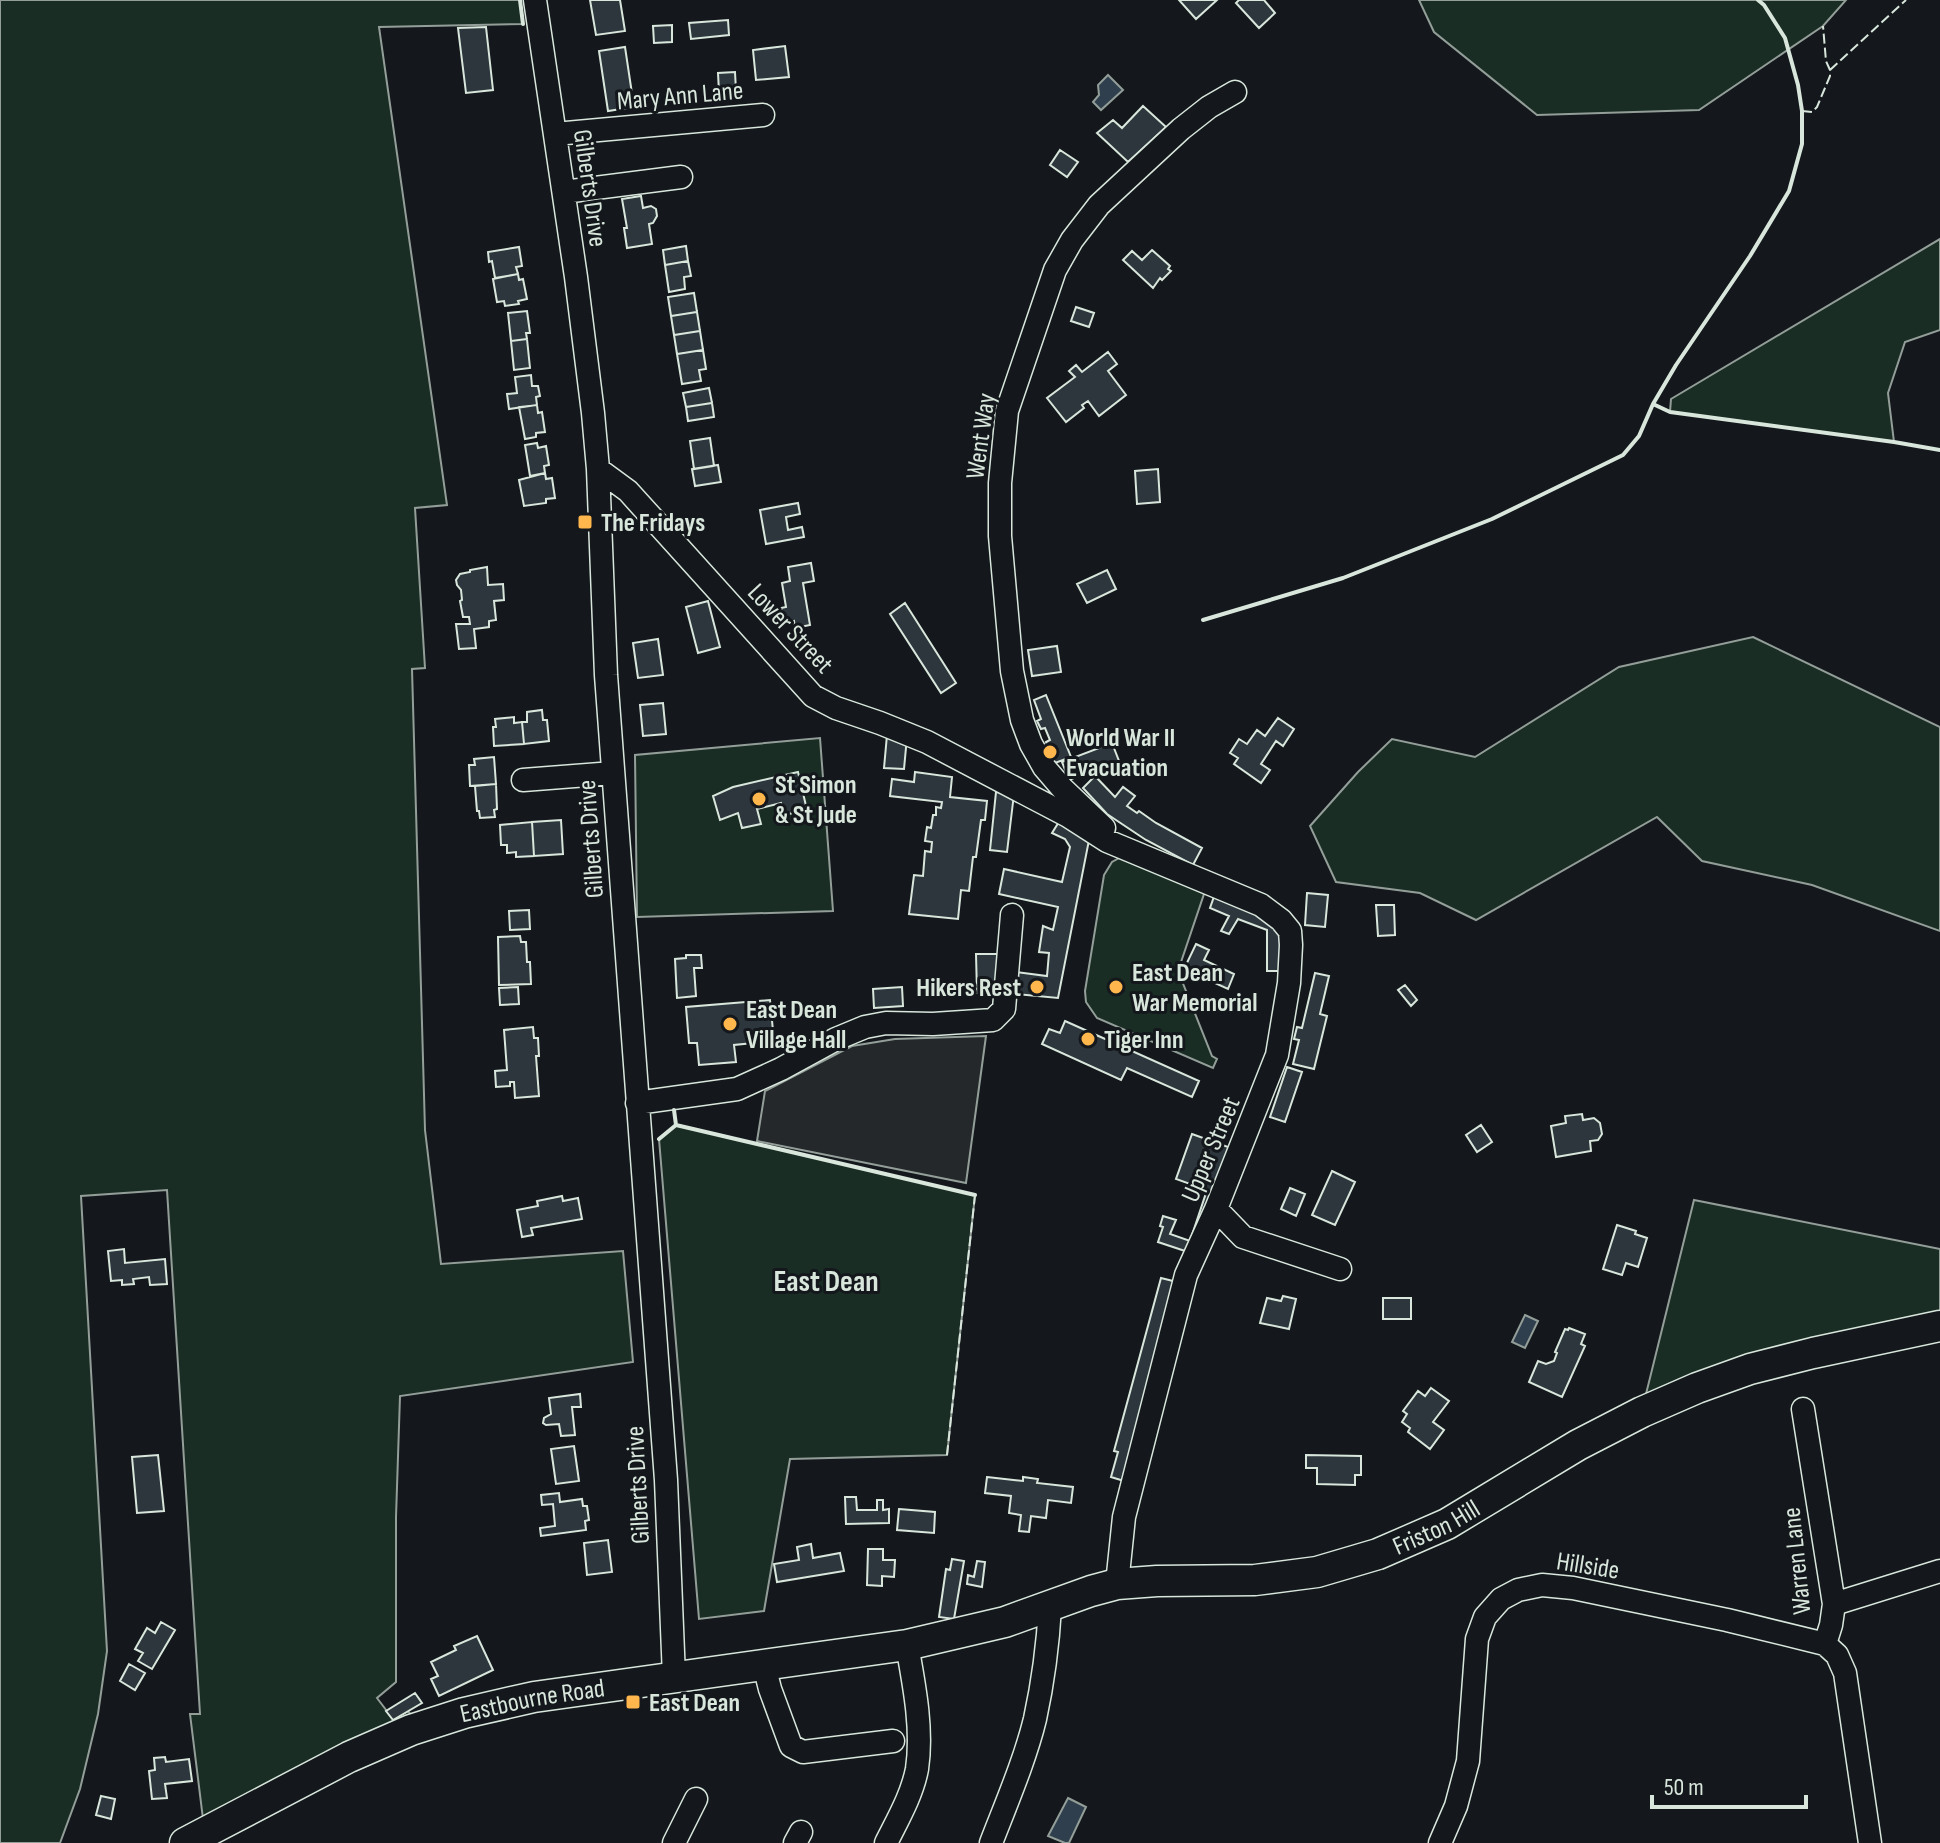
<svg xmlns="http://www.w3.org/2000/svg" width="1940" height="1843" font-family="'Sofia Sans Condensed',sans-serif">
  <style>
    .green { fill: #1a2d24; stroke: #939e99; stroke-width: 2 }
    .parking { fill: #24282b; stroke: #939e99; stroke-width: 2 }
    .water { fill: #2f3f4d; stroke: #939e99; stroke-width: 2 }
    .building { fill: #2c363c; stroke: #d8e6dc; stroke-width: 2 }
    .lines { fill: none; stroke-linecap: round; stroke-linejoin: round }
    .minor-casing { stroke: #d8e6dc; stroke-width: 25 }
    .major-casing { stroke: #d8e6dc; stroke-width: 33 }
    .minor { stroke: #14181c; stroke-width: 22 }
    .major { stroke: #14181c; stroke-width: 30 }
    .fence { stroke: #d8e6dc; stroke-width: 2; stroke-dasharray: 10 4; stroke-linecap: butt }
    .wall { stroke: #d8e6dc; stroke-width: 4 }
    .poi-dot { fill: #ffb74d; stroke: #14181c; stroke-width: 3 }
    .labels { text-anchor: middle; stroke-width: 6; stroke-linejoin: round; paint-order: stroke }
    .street-label { font-size: 26px; fill: #d8e6dc; stroke: #14181c }
    .poi-label { font-size: 26px; font-weight: bold; fill: #d8e6dc; stroke: #14181c; text-anchor: start }
    .quarter-label { font-size: 30px; font-weight: bold; fill: #d8e6dc; stroke: #14181c }
  </style>
  <rect width="100%" height="100%" fill="#14181c"/>
  <path class="green" d="M0,0h520l3,24 -144,3 68,478 -32,3 10,160 -13,1 13,461 16,134 182,-13 10,111 -233,34 -4,121v165l-19,16 16,21 15,-8 3,4 -207,112 -14,-113h10l-33,-524 -86,6 26,455 -9,63 -18,75 -20,54h-60z
    M1419,0h427l-23,26 -124,84 -162,5 -103,-83z
    M1940,239v91l-35,12 -17,51 6,49 -224,-30 1,-13z
    M1753,637l187,90v204l-128,-46 -110,-24 -45,-44 -181,103 -56,-27 -84,-11 -26,-56 48,-54 34,-33 83,18 144,-90z
    M820,738l13,173 -196,6 -2,-162z
    M1121,857l84,34 -27,80 34,85 5,3 -4,9 -116,-50 -11,-16 -1,-11 19,-116 8,-13z
    M676,1125l299,70 -28,260 -157,4 -26,152 -65,8 -40,-480z
    M1694,1200l246,49v65l-294,80z"/>
  <path class="parking" d="M986,1036l-20,147 -209,-42 8,-50 87,-45 43,-7z"/>
  <path class="water" d="M1108,75l15,15 -22,20 -8,-8 6,-7 -1,-10z
    M1525,1315l13,6 -13,27 -13,-6z
    M1068,1798l18,9 -17,36h-4l-17,-7z"/>
  <path class="building" d="M590,0h30l5,31 -29,4z
    M1179,0h38l-21,19z
    M1239,0h25l11,13 -16,15 -23,-25z
    M728,20l1,15 -38,4 -2,-16z
    M672,25v17l-18,1 -1,-17z
    M486,27l7,63 -27,3 -8,-65z
    M785,46l4,31 -33,3 -3,-30z
    M625,47l9,60 -26,4 -9,-60z
    M735,72l1,19 -17,1 -1,-19z
    M1143,106l23,21 -38,35 -31,-29 16,-13 9,8z
    M1060,150l18,12 -11,15 -17,-12z
    M641,196l2,12 8,-2 5,3 1,7 -4,7 -4,1 3,20 -25,4 -3,-20h3l-5,-29z
    M686,246l2,15 -23,4 -2,-15z
    M519,247l3,19 -6,1 2,7 -23,4 -3,-17 -3,1 -1,-10z
    M1152,250l18,16 -2,3 3,2 -9,9 -2,-2 -7,10 -30,-28 9,-9 10,9z
    M688,261l3,15 -7,1 1,12 -16,3 -4,-27z
    M518,274l1,6 4,-1 4,20 -9,2 1,3 -14,2 -1,-5 -7,1 -4,-23z
    M694,293l3,19 -26,4 -3,-19z
    M1076,307l18,6 -5,14 -18,-6z
    M527,311l3,22h-4l1,6 -16,2 -3,-28z
    M697,312l3,19 -26,4 -3,-19z
    M700,331l3,19 -26,4 -3,-19z
    M527,339l3,29 -16,2 -3,-29z
    M703,350l3,19 -7,1 2,11 -19,3 -5,-30z
    M1108,352l9,12 -9,7 18,24 -27,21 -11,-15 -6,4 2,3 -18,14 -19,-24 28,-21 -6,-6 7,-6 6,7z
    M531,375l1,11h6l2,10 -4,1 1,8 -28,4 -2,-15 10,-1 -2,-16z
    M709,388l3,15 -26,4 -3,-14z
    M712,403l2,14 -26,4 -2,-14z
    M537,405l1,8 4,-1 3,20 -9,1v4l-11,2 -6,-32z
    M710,438l4,28 -20,3 -4,-28z
    M537,443l1,5 8,-2 3,19 -5,1 1,7 -15,3 -5,-31z
    M718,465l3,17 -26,4 -3,-17z
    M1158,469l2,33 -23,2 -2,-33z
    M545,473l1,6 6,-1 3,20 -9,1v4l-22,3 -5,-26z
    M798,503l2,11 -14,3 2,13 14,-3 2,10 -38,7 -6,-34z
    M811,563l3,18 -11,2 7,42 -15,3 -1,-7 -10,2 -3,-15 5,-1 -4,-24 8,-2 -2,-14z
    M487,567l1,18 15,-1 1,16 -10,1 2,19 -7,1v6l-15,2 2,19 -17,1 -3,-25h14l-1,-7h-6l-3,-16 2,-1 -1,-10 -4,-5 -1,-5 4,-6 10,-2v-2z
    M1107,570l9,19 -29,14 -10,-19z
    M708,601l12,46 -22,6 -12,-46z
    M905,603l51,80 -15,10 -51,-79z
    M658,639l5,36 -25,3 -5,-35z
    M1057,646l4,26 -29,4 -4,-26z
    M1046,695l25,62 -16,6 -9,-21 4,-2 -5,-12 -4,1 -4,-8 4,-2 -7,-19z
    M663,703l3,31 -23,2 -3,-31z
    M542,710l1,10h4l2,21 -25,3 -2,-22h5v-10z
    M514,717v6l8,-1 2,22 -30,2 -1,-19h3l-1,-8z
    M1278,718l16,11 -11,17 -7,-5 -15,23 9,6 -9,13 -27,-19 4,-6 -8,-5 9,-14 8,5 10,-14 8,6z
    M887,735l20,2 -3,32 -20,-1z
    M1112,743l7,18 -50,19 -7,-18z
    M494,757l2,27 -26,2 -1,-21h6l-1,-6z
    M798,772l9,38 -23,5 -3,-12 -24,6 4,15 -19,4 -4,-15 -18,7 -7,-24 20,-9z
    M915,772l37,5 -2,20 37,4 -2,19h-4l-5,37h-3l-4,34 -8,-1 -3,29 -49,-5 5,-39 9,1 2,-25 6,1 1,-10 -7,-1 2,-14 4,1 2,-13h3v-8l5,1 1,-6 -52,-6 2,-17 22,3z
    M1095,776l20,21 8,-10 12,9 -8,10 10,7 2,-2 17,12 46,25 -9,17 -47,-25 -39,-26 -24,-26z
    M496,784l1,25 -3,1 1,7 -15,1 -1,-7h-2l-2,-25z
    M996,792l18,2 -7,58 -17,-2z
    M1062,817l28,18 -32,163 -43,-4 1,-22 31,4 2,-23 -10,-1 4,-26 10,4 5,-23 -59,-13 5,-25 58,13 8,-35 -5,-8 -13,-6z
    M561,820l2,34 -29,2 -2,-34z
    M532,822l2,34 -18,1v-5l-9,1v-8h-6l-1,-20z
    M1216,891l62,33 3,6 -1,41h-13v-41l-29,-11 -9,15 -8,-3 8,-15 -19,-8z
    M1307,893l21,2 -3,32 -20,-2z
    M1376,905h18l1,30 -17,1z
    M529,910l1,19 -20,1 -1,-19z
    M520,936l1,6h5l1,20h3l1,22 -32,1 -1,-48z
    M1196,944l13,6 -5,10 30,14 -6,15 -44,-20z
    M976,954h21l1,39h-21z
    M686,955h15l1,13h-8l2,28 -19,2 -2,-39 11,-1z
    M1315,973l14,3 -9,38 7,2 -13,53 -21,-5 6,-24 -5,-1 3,-12 5,1z
    M1405,985l12,15 -6,6 -13,-16z
    M518,987l1,17 -19,1 -1,-17z
    M902,987l1,19 -29,2 -1,-19z
    M770,1000l4,41 -40,4 2,17 -37,3 -2,-22h-8l-3,-36z
    M1065,1021l134,60 -7,16 -65,-29 -6,12 -79,-36 7,-15 11,4z
    M533,1027l1,11h4l1,18h-3l3,40 -24,2 -1,-16h-4v4l-14,1 -1,-16 12,-1 -3,-40z
    M1287,1067l15,5 -17,50 -15,-5z
    M1582,1114l1,6 11,-2 6,5 2,11 -4,6 -8,1 1,10 -35,6 -5,-31 15,-3 -1,-7z
    M1481,1125l11,17 -15,10 -11,-17z
    M1192,1134l39,14 -37,106 -36,-12 5,-15 -3,-1 3,-10 13,4 -6,14 20,7 17,-51 -31,-11z
    M1332,1171l23,11 -20,43 -23,-10z
    M1290,1188l15,6 -9,22 -15,-7z
    M562,1196l1,5 15,-3 4,21 -51,9 2,7 -11,2 -5,-27 21,-4 -1,-5z
    M1617,1225l19,6 -1,3 12,4 -9,29 -12,-4 -4,12 -19,-6z
    M124,1249l1,14 40,-4 2,25 -17,1 -1,-8 -16,2 1,5 -12,1v-5l-11,1 -3,-30z
    M1161,1278l16,4 -53,199 -13,-4 7,-25 -4,-1z
    M1283,1296l13,3 -7,30 -29,-6 7,-25 14,3z
    M1383,1298h28v21h-28z
    M1569,1328l16,6 -4,10 4,2 -23,51 -33,-15 9,-21 8,3 8,-3 3,-8 -2,-1 10,-23 3,1z
    M1431,1388l18,13 -16,21 11,8 -14,19 -22,-17 2,-4 -8,-6 5,-8 -4,-3 15,-20 7,5z
    M580,1394l1,13h-9l3,28 -14,1 -2,-12 -13,1 -3,-2 1,-5 7,-4 -2,-16z
    M574,1446l5,35 -23,3 -5,-35z
    M158,1455l6,56 -27,2 -5,-56z
    M1306,1455l55,1v19h-6v10l-38,-1v-16h-11z
    M987,1477l36,4v-4l15,2 -1,4 36,4 -2,16 -23,-3 -2,18 -15,-2 -2,16 -10,-1 2,-16 -12,-2 2,-17 -26,-3z
    M559,1493l1,9 22,-3 1,7h4l2,14 -4,1 1,9 -45,6 -1,-8 15,-2 -2,-22 -11,1 -1,-10z
    M845,1497h11l1,13h20v-10h6v10l6,-1v14l-43,1z
    M899,1509l36,3 -1,21 -37,-3z
    M608,1540l4,32 -25,3 -3,-32z
    M811,1544l2,14 27,-5 4,18 -67,11 -3,-18 25,-4 -2,-13z
    M868,1549h15v11h12l-1,17 -12,-1v10l-15,-1z
    M952,1559l12,2 -10,58 -15,-2 7,-48 4,1z
    M977,1561l8,1 -3,25 -15,-3 1,-9 6,2z
    M161,1622l14,8 -23,39 -14,-8 5,-8 -8,-4 12,-21 8,5z
    M477,1636l16,34 -54,26 -8,-17 7,-3 -7,-14 25,-12 -2,-4z
    M129,1664l16,9 -10,17 -15,-9z
    M415,1693l7,10 -29,17 -7,-9z
    M165,1757l1,5 23,-3 3,22 -27,3 2,14 -15,1 -3,-28 6,-1 -1,-12z
    M101,1796l14,3 -4,20 -15,-4z"/>
  <g class="lines">
    <defs>
      <path id="minor" d="M535,0l41,277 17,136 5,56 8,206 60,805 8,197
        M555,134l208,-19
        M564,192l117,-15
        M598,469l30,22 185,205 23,12 44,15 47,19 141,74 39,25 154,64 20,15 9,11 1,14 -2,38 -12,72 -61,154 -30,66 -62,242 -7,67
        M523,780l90,-7
        M1104,828l-42,-40 -18,-21 -13,-23 -9,-24 -10,-49 -12,-135v-53l7,-72 48,-141 17,-30 27,-35 82,-76 28,-22 26,-15
        M637,1103l100,-14 44,-20 55,-30 29,-12 21,-4 47,1 60,-4 11,-11 8,-94
        M1216,1209l27,28 97,32
        M1803,1409l31,195 -3,21 -6,19 12,11 8,18 25,170
        M1834,1604l106,-33
        M764,1665l6,24 21,57 12,6 90,-11
        M674,1843l22,-44
        M795,1843l6,-11
        M886,1843c12,-24 26,-48 31,-74 6,-40 -3,-85 -10,-124
        M991,1843c15,-39 34,-83 44,-124 8,-37 13,-75 15,-112
        M1440,1843l16,-37 12,-45 9,-122 8,-22 16,-18 17,-9 24,-5 31,3 154,32 98,24"/>
      <g id="major">
        <path id="s1" d="M185,1843l164,-86 62,-27 53,-17 70,-16 373,-52 98,-23 86,-31 26,-7 40,-3 98,-1 62,-8 61,-18 69,-30 131,-79 64,-33 55,-24 53,-19 63,-16 127,-27"/>
      </g>
    </defs>
    <use href="#minor" class="minor-casing"/>
    <use href="#major" class="major-casing"/>
    <use href="#minor" class="minor"/>
    <use href="#major" class="major"/>
    <path class="fence" d="M1830,70l76,-70
      M1802,111l10,1 5,-5 13,-31v-6l-4,-9 -3,-35
      M947,1455l28,-260"/>
    <path class="wall" d="M520,0l3,24
      M1653,404l17,8 224,30 46,8
      M1203,620l140,-42 149,-59 131,-64 16,-19 14,-32 23,-39 74,-109 39,-65 13,-47v-33l-4,-26 -13,-47 -21,-33 -6,-5
      M676,1125l299,70
      M659,1139l17,-14 -2,-15"/>
  </g>
  <g class="poi-dot">
    <rect x="577" y="514" width="16" height="16" rx="4"/>
    <circle cx="1050" cy="752" r="8"/>
    <circle cx="759" cy="799" r="8"/>
    <circle cx="1037" cy="987" r="8"/>
    <circle cx="1116" cy="987" r="8"/>
    <circle cx="730" cy="1024" r="8"/>
    <circle cx="1088" cy="1039" r="8"/>
    <rect x="625" y="1694" width="16" height="16" rx="4"/>
  </g>
  <g class="labels">
    <g class="street-label">
      <text transform="translate(680 95) rotate(-5)" y="9">Mary Ann Lane</text>
      <text transform="translate(591 188) rotate(82)" y="9">Gilberts Drive</text>
      <text transform="translate(980 436) rotate(-82)" y="9">Went Way</text>
      <text transform="translate(791 628) rotate(47)" y="9">Lower Street</text>
      <text transform="translate(590 839) rotate(-94)" y="9">Gilberts Drive</text>
      <text transform="translate(1210 1149) rotate(-67)" y="9">Upper Street</text>
      <text transform="translate(637 1485) rotate(-93)" y="9">Gilberts Drive</text>
      <text dy="9" stroke="none"><textPath href="#s1" startOffset="1304">Friston Hill</textPath></text>
      <text transform="translate(1796 1561) rotate(-96)" y="9">Warren Lane</text>
      <text transform="translate(1588 1565) rotate(9)" y="9">Hillside</text>
      <text dy="9" stroke="none"><textPath href="#s1" startOffset="378">Eastbourne Road</textPath></text>
    </g>
    <g class="poi-label">
      <text x="601" y="531">The Fridays</text>
      <text x="1066" y="746">World War II<tspan x="1066" dy="30">Evacuation</tspan></text>
      <text x="775" y="793">St Simon<tspan x="775" dy="30">&amp; St Jude</tspan></text>
      <text x="1132" y="981">East Dean<tspan x="1132" dy="30">War Memorial</tspan></text>
      <text x="1021" y="996" text-anchor="end">Hikers Rest</text>
      <text x="746" y="1018">East Dean<tspan x="746" dy="30">Village Hall</tspan></text>
      <text x="1104" y="1048">Tiger Inn</text>
      <text x="649" y="1711">East Dean</text>
    </g>
    <g class="quarter-label">
      <text x="826" y="1291">East Dean</text>
    </g>
  </g>
  <path d="M1652 1795v12h154v-12" fill="none" stroke="#d8e6dc" stroke-width="4"/>
  <text x="1664" y="1795" font-size="24" fill="#d8e6dc" stroke="#14181c" stroke-width="6" paint-order="stroke">50 m</text>
</svg>
